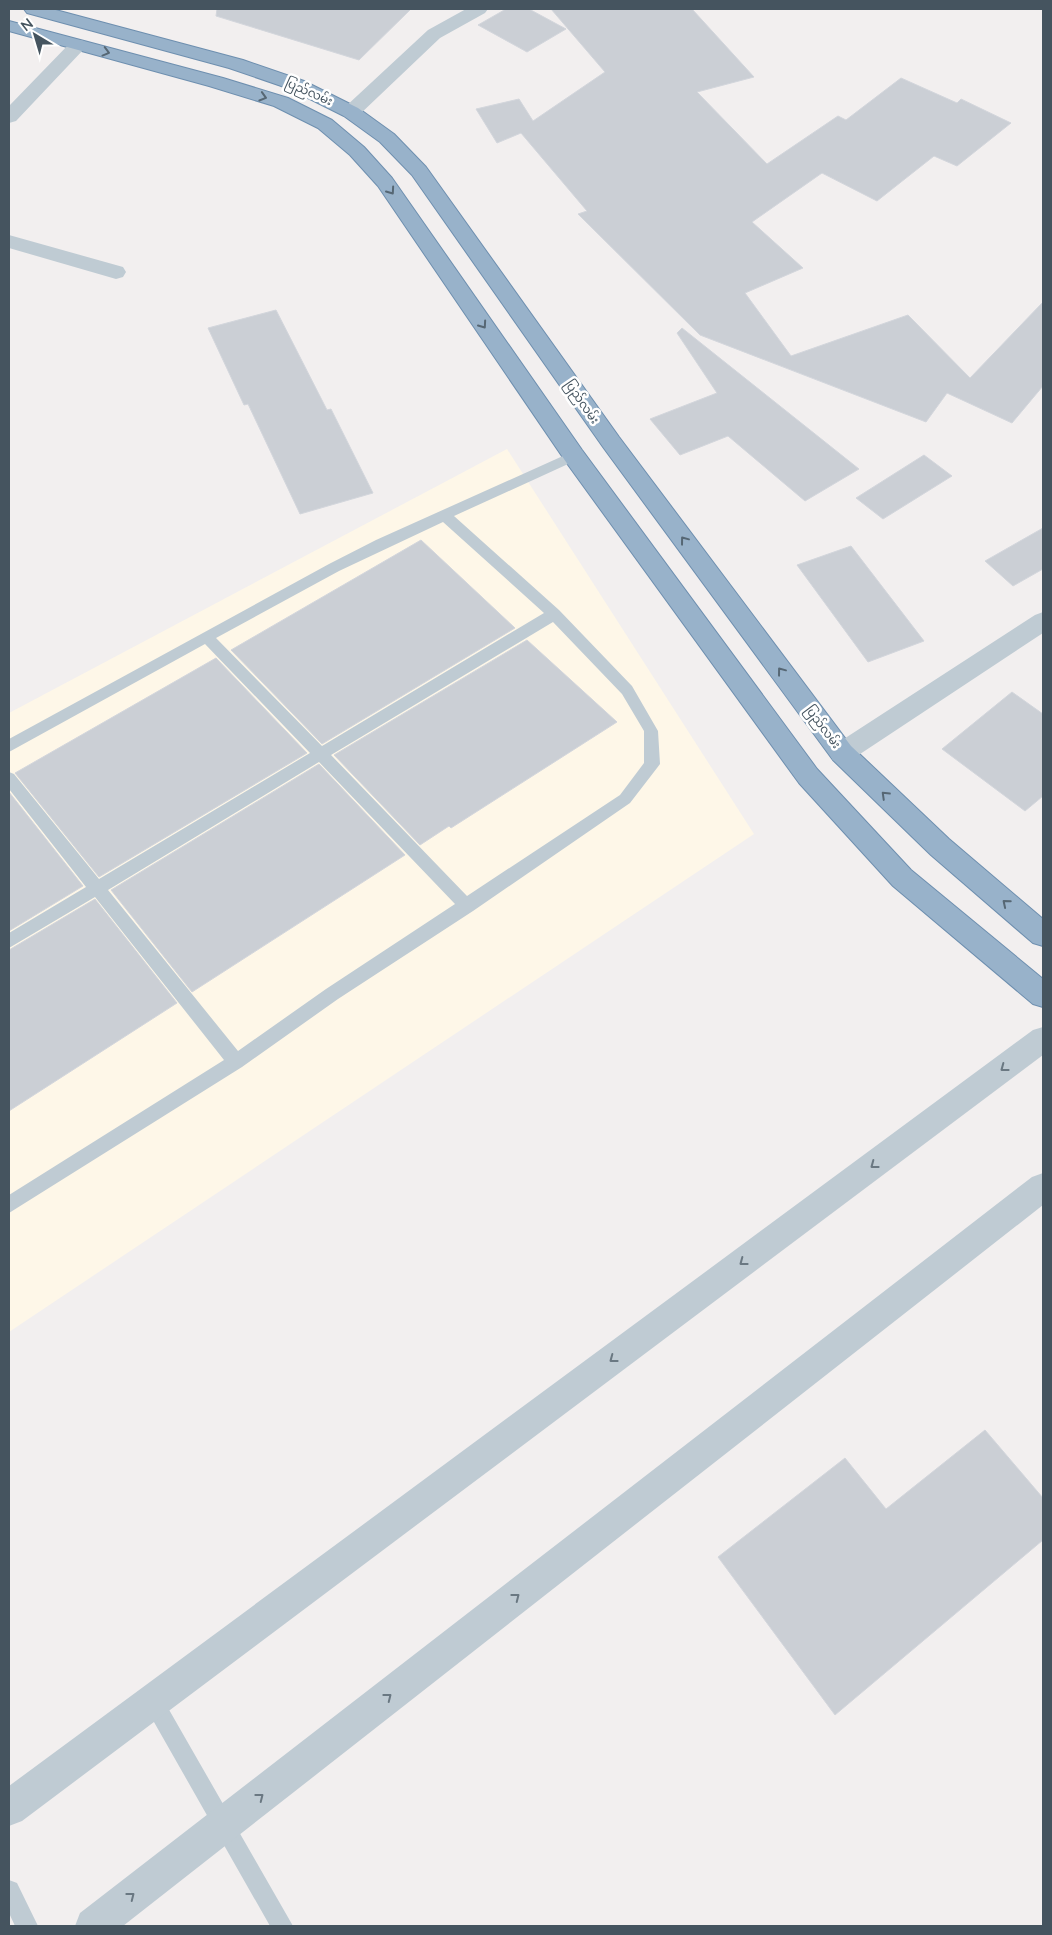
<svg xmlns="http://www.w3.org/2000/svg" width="1052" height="1935" font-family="Lato,'Noto Sans Myanmar',sans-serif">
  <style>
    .commercial { fill: #fef7e8 }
    .building { fill: #cbcfd5; stroke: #d3d6dc }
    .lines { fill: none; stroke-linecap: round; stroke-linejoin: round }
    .trunk-casing { stroke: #6e8faf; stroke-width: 2 }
    .service { fill: #bfcbd3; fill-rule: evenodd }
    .minor { fill: #bfcbd3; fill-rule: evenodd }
    .trunk { fill: #98b2ca; fill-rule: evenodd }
    .oneway { stroke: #566774 }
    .oneway2 { stroke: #6a7882 }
    .labels { text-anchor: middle; stroke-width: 5; stroke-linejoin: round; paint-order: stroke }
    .far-street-label { font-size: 12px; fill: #45545f; stroke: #fff }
  </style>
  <rect width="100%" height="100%" fill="#f2efef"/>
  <path class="commercial" d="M507,449l247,385 -745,498v-619z"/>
  <path class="building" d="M217,9h194l-52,51 -143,-44z
    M506,9h23l37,20 -39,23 -49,-27z
    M551,9h141l62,68 -57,15 70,72 71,-48 8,4 55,-42 56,25 4,-4 50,24 -54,43 -23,-10 -57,45 -55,-28 -70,49 51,46 -58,25 46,63 117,-41 62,63 73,-76v84l-31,37 -65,-30 -21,29 -226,-87 -122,-121 9,-3 -66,-78 -24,10 -21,-34 43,-10 14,22 72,-49z
    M276,310l51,100 4,-1 42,84 -73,21 -52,-110 -4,1 -36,-77z
    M682,328l177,141 -54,32 -77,-65 -48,19 -30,-36 67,-26 -40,-60z
    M924,455l28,21 -69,43 -27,-21z
    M1043,528v41l-30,17 -28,-25z
    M421,540l94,88 -193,116 -91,-94z
    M851,546l73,95 -56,21 -71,-97z
    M527,640l90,82 -166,106 -2,-2 -29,19 -86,-90z
    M216,658l91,95 -208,124 -84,-104z
    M1012,692l31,22v82l-18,15 -83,-62z
    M319,764l86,91 -213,137 -81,-102z
    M9,792l74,94 -74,45z
    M95,899l82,104 -168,108v-161z
    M985,1430l58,68v42l-208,175 -117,-158 127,-99 41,51z"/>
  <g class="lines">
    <defs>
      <path id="trunk" d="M24,9h28l191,51 61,21 54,27 36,26 32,33 193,270 232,309 98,93 94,80v27l-10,-3 -102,-88 -98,-95 -230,-313 -191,-272 -32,-33 -36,-26 -54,-27 -61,-21 -202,-55z
        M9,21l214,57 65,20 44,22 32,27 28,31 190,272 235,319 94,101 132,109v28l-10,-3 -140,-118 -94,-103 -233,-321 -188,-276 -28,-31 -32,-27 -44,-22 -65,-20 -200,-55z"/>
    </defs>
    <use href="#trunk" class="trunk-casing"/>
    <path class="service" d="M574,451l5,2 2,3 -2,3 -125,57 105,94 73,76 26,45 2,33 -3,4 -27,35 -157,108 -135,88 -96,68 -233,146v-18l215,-135 -129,-163 -86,51v-15l77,-46 -77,-98v-17l5,2 85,105 211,-126 -105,-109 -196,108v-13l320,-175 47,-24zM443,522l101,91 -222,133 -106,-108 123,-67zM553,622l69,72 22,37v32l-24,32 -153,101 -136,-141zM319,762l136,142 -129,85 -88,62 -130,-161z
      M153,1691l7,3 133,232h-23l-124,-218 -3,-7 3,-7z
      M9,1880l8,3 21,43h-23l-6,-13z"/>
    <path class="minor" d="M466,9h22l-3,4 -45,25 -82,78 -7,2 -7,-2 -2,-4 2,-4 84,-78z
      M78,40l6,1 3,4 -3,4 -68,72 -7,2v-17l63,-65z
      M9,235l114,32 3,5 -3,5 -7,2 -107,-31z
      M1043,612v21l-192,127 -9,3 -9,-3 -4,-7 4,-7 202,-131z
      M1043,1027v28l-1021,766 -13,5v-40l1024,-756z
      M1043,1173v32l-920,721h-48l5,-13 952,-736z"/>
    <use href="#trunk" class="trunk"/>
  </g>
  <defs><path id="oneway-chevron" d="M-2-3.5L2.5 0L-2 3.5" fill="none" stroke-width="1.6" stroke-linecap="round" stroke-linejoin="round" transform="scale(1.25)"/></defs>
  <g class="oneway">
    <use href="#oneway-chevron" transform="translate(106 52) rotate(15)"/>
    <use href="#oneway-chevron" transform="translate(263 97) rotate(17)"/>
    <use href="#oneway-chevron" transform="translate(391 191) rotate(55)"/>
    <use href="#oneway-chevron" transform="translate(483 325) rotate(55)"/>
    <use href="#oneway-chevron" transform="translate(684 540) rotate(-127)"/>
    <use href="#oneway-chevron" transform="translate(781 671) rotate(-127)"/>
    <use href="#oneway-chevron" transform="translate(885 795) rotate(-136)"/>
    <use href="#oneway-chevron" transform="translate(1006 903) rotate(-140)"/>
  </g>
  <g class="oneway2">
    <use href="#oneway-chevron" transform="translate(1004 1068) rotate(143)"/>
    <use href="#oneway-chevron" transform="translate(874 1165) rotate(143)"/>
    <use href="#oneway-chevron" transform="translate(743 1262) rotate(143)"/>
    <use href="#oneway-chevron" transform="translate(613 1359) rotate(143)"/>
    <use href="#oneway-chevron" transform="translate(516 1597) rotate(-38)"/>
    <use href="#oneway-chevron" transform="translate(388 1697) rotate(-38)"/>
    <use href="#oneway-chevron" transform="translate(260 1797) rotate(-38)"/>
    <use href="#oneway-chevron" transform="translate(131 1896) rotate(-38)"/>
  </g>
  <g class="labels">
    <g class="far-street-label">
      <text transform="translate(309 92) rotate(24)" y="4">ပြည်လမ်း</text>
      <text transform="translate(582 402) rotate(55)" y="4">ပြည်လမ်း</text>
      <text transform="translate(823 727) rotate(53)" y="4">ပြည်လမ်း</text>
    </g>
  </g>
  <rect width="1052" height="1935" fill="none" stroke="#45545f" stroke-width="20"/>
  <g transform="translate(35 35) rotate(322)" stroke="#ffffff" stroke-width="4" paint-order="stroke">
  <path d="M0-4L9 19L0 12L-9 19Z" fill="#45545f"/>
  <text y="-8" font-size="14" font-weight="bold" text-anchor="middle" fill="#45545f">N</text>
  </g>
</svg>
